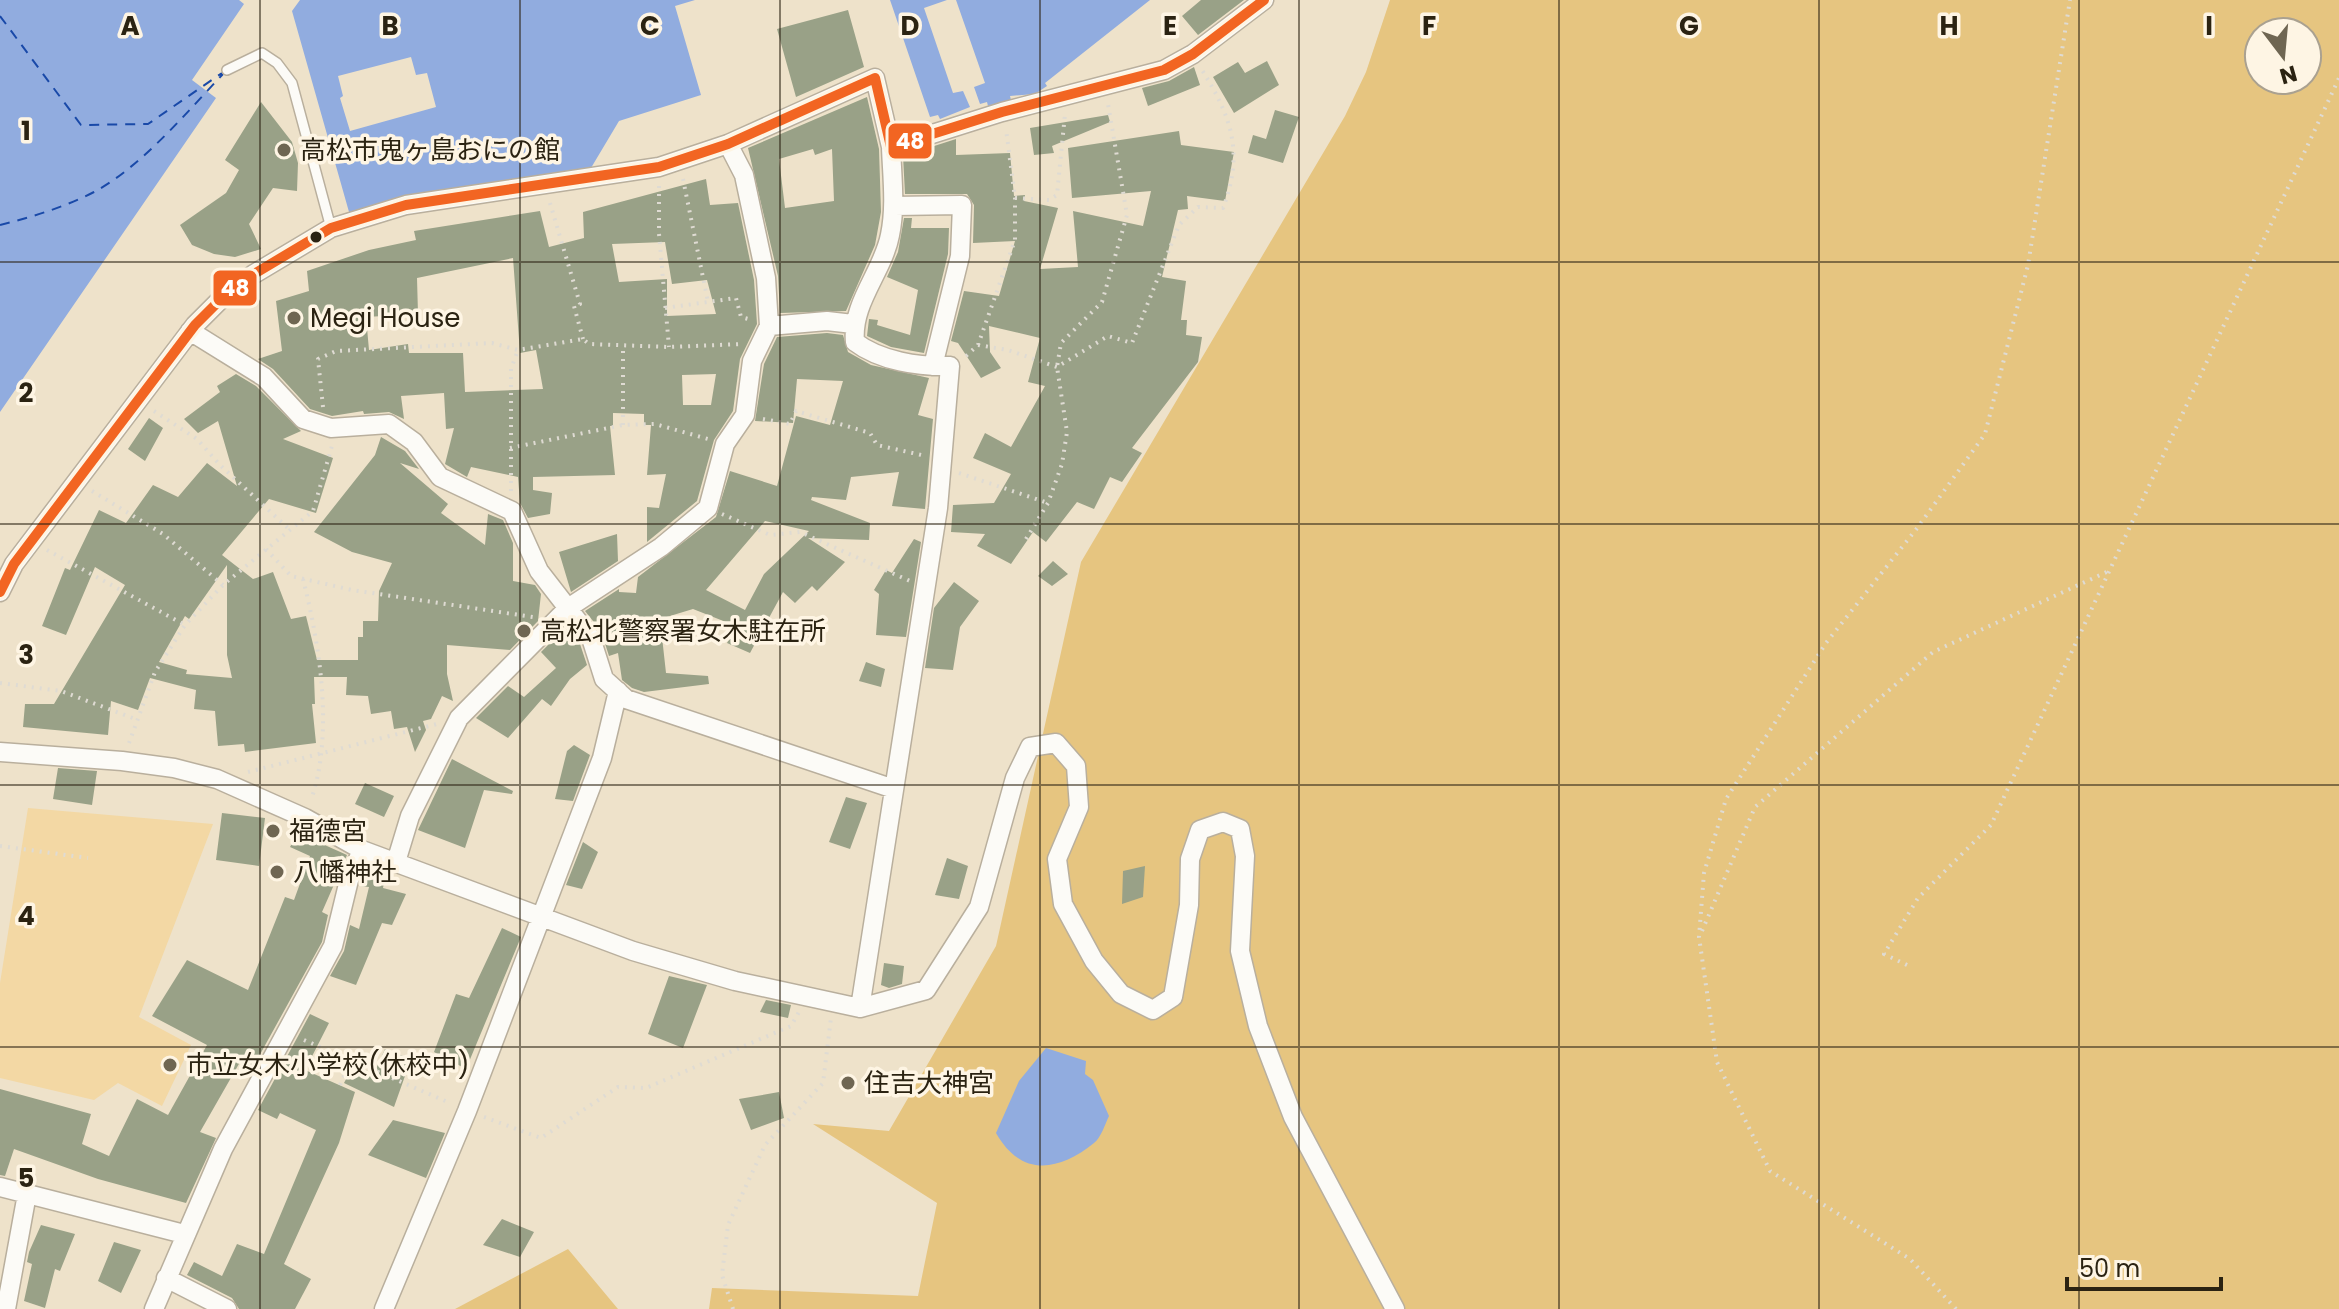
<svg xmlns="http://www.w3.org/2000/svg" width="2339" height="1309" font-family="Poppins,'Noto Sans JP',sans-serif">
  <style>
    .green { fill: #f3d8a4 }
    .forest { fill: #e6c580; fill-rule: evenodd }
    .water { fill: #91acdf }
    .pier { fill: #eee2ca }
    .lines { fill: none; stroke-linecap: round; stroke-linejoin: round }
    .ferry { stroke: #1949a8; stroke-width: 2; stroke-dasharray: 10 8; stroke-linecap: butt }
    .building { fill: #99a187; fill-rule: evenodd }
    .service-casing { stroke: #b9af9d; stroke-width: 12 }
    .minor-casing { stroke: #b9af9d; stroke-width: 21 }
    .path { stroke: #dfdbd3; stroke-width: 4; stroke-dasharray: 2 6; stroke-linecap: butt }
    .service { stroke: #fcfbf7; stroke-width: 9 }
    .minor { stroke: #fcfbf7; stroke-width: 18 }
    .bus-1-casing { stroke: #fef5e4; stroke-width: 16 }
    .bus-1 { stroke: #f26522; stroke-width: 10 }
    .grid { fill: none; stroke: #2b2312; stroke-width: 2; stroke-opacity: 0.55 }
    .poi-dot { fill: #6f6652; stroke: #fef5e4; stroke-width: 3 }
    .bus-dot { fill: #2b2312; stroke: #fef5e4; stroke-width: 3 }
    .labels { text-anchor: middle; stroke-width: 7; stroke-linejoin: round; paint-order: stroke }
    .poi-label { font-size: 26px; fill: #2b2312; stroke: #fef5e4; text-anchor: start }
    .grid-label { font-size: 26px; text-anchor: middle; font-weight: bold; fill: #2b2312; stroke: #fef5e4; stroke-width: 7; stroke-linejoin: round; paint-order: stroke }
    .line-badge { stroke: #fef5e4; stroke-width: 3 }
    .badge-label { font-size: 22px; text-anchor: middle; font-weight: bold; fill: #fff }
  </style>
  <rect width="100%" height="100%" fill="#eee2ca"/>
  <path class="green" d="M28,808l185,16 -74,193 52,28 -29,61 -44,-23 -24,17 -94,-22v-95z"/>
  <path class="forest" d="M1390,0h949v1309h-1630l3,-21 206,8 19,-93 -124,-79 76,7 107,-185 85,-384 264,-446 21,-44zM2259,32h48v48h-48z
    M568,1249l50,60h-163z"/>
  <path class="water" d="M0,0h239l5,4 -52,76 24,18 -216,314z
    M300,0h395l-20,6 26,89 -82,26 -34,57 -234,41 -59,-208z
    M890,0h57l-23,8 29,85 10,-2 7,16 -30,12 -2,-4 -8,2z
    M956,0h194l-105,83 2,3 -12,8 -25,2 1,4 -23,6 -1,-4 -7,2 -6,-17 11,-4z
    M1046,1048l40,13 -1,13 8,6 16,36c-4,8 -8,22 -15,27 -36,29 -73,34 -98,-10l23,-52z"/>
  <path class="pier" d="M411,57l5,18 11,-2 9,34 -86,24 -10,-33 3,-2 -5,-20z"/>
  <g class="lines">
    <path class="ferry" d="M0,16l81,109 67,-1 74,-51
      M0,225c32,-8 65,-18 94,-33 47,-25 93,-80 129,-118"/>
  </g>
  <path class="building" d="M1201,0h43l-46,35 -16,-19z
    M848,10l16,57 -68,30 -19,-68z
    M1267,61l12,24 -45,28 -21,-36 25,-15 7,11z
    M1194,67l6,18 -52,21 -6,-18 27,-7z
    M867,97l12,52 2,63 -6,33 -29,66 -66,2 -2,-37 -30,-128zM813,149l2,6 17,-6 2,52 -49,7 -6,-49z
    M261,102l31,40 6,21 -1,28 -24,-3 -24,36 12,25 -26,8 -21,-3 -22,-9 -12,-20 46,-32 13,-23 -14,-10z
    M1275,110l24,7 -16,46 -35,-10 5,-18 13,4z
    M1108,115l2,7 -58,24 2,7 -20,2 -4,-27z
    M1179,131l2,14 53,7 -9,49 -38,-5 1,13 -10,1 -16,67 24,4 -5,39h6l-1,15 16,2 -4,25 -66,86 10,5 -20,29 -12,-5 -16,32 -17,-7 -31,40 -13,-10 -22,32 -34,-18 8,-12 -34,-2 2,-27 41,-2 17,-29 -38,-16 12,-25 26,14 34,-61 -17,-4 12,-44 -51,-12 1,26 11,16 -20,10 -23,-35 -7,-2 13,-50 35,5 16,-55 -42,2 1,-38 -7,-11h-62l-2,-38 53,-17v16l54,-2 4,43 11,-1 -1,6 34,7 -18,61 38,-2 -5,-56 70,15 8,-35 -79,7 -4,-50z
    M706,179l4,26 28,-2 16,77 3,44 -17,35 -7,52 -19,29 -17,61 -50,41v-35l12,1 7,-34 -19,1 4,-50h-7v-11l-31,-1v13h-3l5,49 -82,2v13l19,3 -2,21 -22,4 -8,-15 -2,-26 -47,-10 -4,10 -22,-13 9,-36 -8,1 -2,-36 -43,3 3,23 -15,-7 -25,2 -1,-3 -31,5 -22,-7 -37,-40 -15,-10 24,-8 -6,-50 33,-10 -2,-20 62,-21 47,-10 -2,-9 126,-20 9,36 35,-9 -1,-26zM665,242l7,42 35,-4 9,34 -49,2v-37l-48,3 -7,-38zM513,258l7,95 16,-3 7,39 -78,3 -2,-39h-54l-1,-9 -39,6 -3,-33 52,-3 -1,-36zM716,374l-5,31h-28l-1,-30z
    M904,218h8l-1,10h38l-1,26 -24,99 -33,-6 -24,-11 2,-17 9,1 -1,5 33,10 8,-45 -31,-13 11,-25z
    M827,333l16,2 5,17 23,13 58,13 -11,37 15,4 -8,90 -33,-3 7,-34 -48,5 -5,23 -34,-3 -1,3 59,23 -1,17 -61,-2 37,24 -28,29 -5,-5 -17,17 -12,-11 -33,61 -23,-10 9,-17 -43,-17 -33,10 6,54 42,3 1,8 -65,8 -12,-4 -10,-8 -4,-27 -9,3 -8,-25 -16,-20 34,-22v3l17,1 2,-16 78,-60 14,-46 47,15 19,-70 34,9 13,-44 -46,-2 -4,44 -38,-2 9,-57 13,-27zM765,521l44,10 -45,43 -19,36 -39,-20z
    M236,374l20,12 45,45 -18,8 50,19 -17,55 -47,-14 -47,56 31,24 20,-7 18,47 15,-3 11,44h41v-23h5v-16h15l1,-30 13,-28 -40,-11 -38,-20 61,-77 6,-18 24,14 14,18 -19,-6 48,41 -7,9 44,32 3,-31 15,6 10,23v38l22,4 6,9 -3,27 -28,29 -63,-5v29l6,27 -11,-5 -11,23 -8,2 3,9 -11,22 -8,-25 -13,2 -3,-18 -20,3 -3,-18 -22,-1 1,-18h-33l1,27h-3l4,39 -71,9 -1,-8 -26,2 -3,-35 -21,-2 2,-19 -46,-12 -12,32 -27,-9 -3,34 -85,-8 2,-23h29l71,-119 -30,-18 -29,68 -24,-9 23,-58 5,2 29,-60 27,13 27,-38 25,12 29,-34 30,23 -19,-65 -20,12 -14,-14 36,-27 -3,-6zM227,565v90l5,23 -46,-4 1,-4 -28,-8 26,-46 4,3z
    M149,418l14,10 -18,33 -17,-12z
    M617,534l1,27 -47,31 -12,-40z
    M914,539l7,3 -15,95 -30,-2 3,-41 -5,-4 12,-20 6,3z
    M1053,561l15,13 -16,12 -14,-10z
    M954,582l25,19 -19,26 -7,43 -28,-2 9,-60z
    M567,626l13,18 7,21 -17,14 -19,27 -9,-7 -34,39 -32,-20 32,-32 16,11 32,-29 -15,-16z
    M866,662l19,7 -4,18 -22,-6z
    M574,745l16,10 -17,46 -18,-2 12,-48z
    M452,759l61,32 -1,3 -28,-4 -19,58 -47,-18z
    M58,768l39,3 -5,34 -39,-6z
    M365,783l29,13 -10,21 -29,-13z
    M846,797l21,6 -17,46 -21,-7z
    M222,813l43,5 -6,48 -43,-6z
    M298,833l49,22 -25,57 6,3 -6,27 -70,127 -12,-7 -40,70 16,6 -30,65 -88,-24 -84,-30 -9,27 -5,-1v-86l91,25 -9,30 27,12 28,-57 31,16 39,-70 -55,-29 35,-56 61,30 37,-93 9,3 16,-44 -20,-9z
    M583,842l15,10 -16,37 -16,-4z
    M947,858l21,8 -9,33 -24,-4z
    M368,865l18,7 -3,16 23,6 -14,31 -10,-2 -26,62 -26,-9 14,-25 6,-26 9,4 10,-42 -9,-1z
    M1145,866l-2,31 -21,7 1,-33z
    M502,928l19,9 -55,132 -32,-17 22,-58 13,4z
    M884,963l20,3 -2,18 -13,4 -8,-3z
    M669,976l38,9 -24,63 -35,-14z
    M766,1000l25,5 -3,13 -28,-6z
    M310,1014l19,9 -24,47 50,22 -16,51 -55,121 27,15 -16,30h-56l-7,-11 -45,-23 7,-13 28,14 15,-32 27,10 52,-124 -36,-17 -3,6 -19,-9z
    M385,1049l26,10 -17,48 -50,-24 9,-17 21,7z
    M779,1092l5,26 -33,12 -12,-31z
    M393,1120l52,13 -19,45 -58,-23z
    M502,1219l32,13 -14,25 -37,-12z
    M41,1225l34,9 -15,37 -5,-2 -10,39 -21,-7 8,-37 -5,-2 2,-10z
    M114,1242l27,8 -20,43 -23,-12z"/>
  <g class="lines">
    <defs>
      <path id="service" d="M227,70l35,-17 15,10 15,20 39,145"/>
      <path id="minor" d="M894,206l68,-1 -2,51 -27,110
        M769,326l58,-5 26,3
        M190,331l74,46 39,42 28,9 58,-4 25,18 26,35 72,34 27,60 52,67 13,41 22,20 268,90
        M0,592l14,-28 181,-239 28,-28 31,-23 77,-46 75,-23 253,-38 69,-23 147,-66 16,69 111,-35 162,-42 29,-16 71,-54
        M0,752l122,9 52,7 43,11 88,39 57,32 271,101 102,30 125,27 66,-18 53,-83 36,-129 15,-31 26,-4 20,23 3,41 -22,52 6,45 31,57 27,33 32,16 20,-13 16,-92 1,-46 10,-29 23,-8 17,7 5,27 -5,95 18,75 35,91 102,192
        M396,862l14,-46 49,-98 109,-110 93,-61 47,-39 17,-64 20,-29 7,-54 17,-35 -3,-48 -22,-103 -16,-31
        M860,1008l78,-500 12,-142c-31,1 -70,-5 -95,-24 -4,-39 28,-70 35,-107 6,-29 2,-59 1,-88
        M0,1187l184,47
        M166,1278l61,31
        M6,1309l21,-115
        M154,1309l69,-160 110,-203 16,-66 13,-30
        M384,1309l83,-198 135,-353 16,-67"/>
    </defs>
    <use href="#service" class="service-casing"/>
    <use href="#minor" class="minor-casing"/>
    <path class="path" d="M683,179l25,123
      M659,186v48l10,113
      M1015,198l34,2 8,-5 8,-81
      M550,203l30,101 -6,2 9,33
      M665,308l71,-10 5,19 11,3
      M978,345l30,5 49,17 51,-31 24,7 47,-118 19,-18 25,1c21,-55 9,-90 -21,-138
      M966,356l12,-11 37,-105v-42l-9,-69
      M323,407l-5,-48 18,-8 156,-8 26,7 65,-11 6,5 80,3 73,-3
      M154,411l43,28 23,26 70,65
      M763,419l27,5 6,-13 74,22 7,12 49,11
      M623,425v-79
      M510,448l113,-23 32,-1 53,15
      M959,473l89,30
      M92,491l71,43 60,51
      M511,491v-122l7,-19
      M722,514l48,21 30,-3 110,49
      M1026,539l22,-36 14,-39 5,-32 -10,-65 4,-24 41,-41 25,-87 -19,-111
      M266,549l25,27 61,14 181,27
      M47,550l138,75
      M303,579c17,67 31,155 8,221
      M0,683l61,8 77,29
      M129,743l26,-71 30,-47 38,-40 90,-74 19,-65
      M248,772l189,-48
      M0,846l88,12
      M1702,931l53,-124 178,-155 178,-82
      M1907,965l-23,-11 34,-56 73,-73 348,-747
      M304,1040l146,63
      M340,1085l11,-25
      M484,1117l57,21 77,-51 28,1 145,-62 8,-14
      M733,1309l-11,-34 6,-50 37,-80 58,-62 8,-65
      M1956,1309l-46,-50 -140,-88 -53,-109 -18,-125 5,-64 22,-74 100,-156 92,-116 67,-93 43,-169 42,-265"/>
    <use href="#service" class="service"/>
    <use href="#minor" class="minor"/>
    <defs>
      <path id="bus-1" d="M0,592l14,-28 181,-239 28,-28 31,-23 77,-46 75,-23 253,-38 69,-23 147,-66 16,69 111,-35 162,-42 29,-16 71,-54"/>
    </defs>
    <use href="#bus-1" class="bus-1-casing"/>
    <use href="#bus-1" class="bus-1"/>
  </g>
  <path class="grid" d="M260,0v1309M520,0v1309M780,0v1309M1040,0v1309M1299,0v1309M1559,0v1309M1819,0v1309M2079,0v1309M0,262h2339M0,524h2339M0,785h2339M0,1047h2339"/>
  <g class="poi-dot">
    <circle cx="284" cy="150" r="8"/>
    <circle cx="294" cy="318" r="8"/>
    <circle cx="524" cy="631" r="8"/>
    <circle cx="273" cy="831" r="8"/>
    <circle cx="277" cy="872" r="8"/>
    <circle cx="170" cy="1065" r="8"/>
    <circle cx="848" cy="1083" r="8"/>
  </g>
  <circle class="bus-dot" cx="316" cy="237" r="7"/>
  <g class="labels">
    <g class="poi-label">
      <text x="300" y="159">高松市鬼ヶ島おにの館</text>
      <text x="310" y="327">Megi House</text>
      <text x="540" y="640">高松北警察署女木駐在所</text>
      <text x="289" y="840">福德宮</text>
      <text x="293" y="881">八幡神社</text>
      <text x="186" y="1074">市立女木小学校(休校中)</text>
      <text x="864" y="1092">住吉大神宮</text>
    </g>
  </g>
  <g class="grid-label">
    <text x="130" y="35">A</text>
    <text x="390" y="35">B</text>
    <text x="650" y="35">C</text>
    <text x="910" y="35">D</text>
    <text x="1170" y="35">E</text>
    <text x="1429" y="35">F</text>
    <text x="1689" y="35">G</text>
    <text x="1949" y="35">H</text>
    <text x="2209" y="35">I</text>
    <text x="26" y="140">1</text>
    <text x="26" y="402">2</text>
    <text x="26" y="664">3</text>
    <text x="26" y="925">4</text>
    <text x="26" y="1187">5</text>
  </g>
  <g class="line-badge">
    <rect x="887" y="122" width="46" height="38" rx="8" fill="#f26522"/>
    <rect x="212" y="269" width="46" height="38" rx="8" fill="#f26522"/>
  </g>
  <g class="badge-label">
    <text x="910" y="149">48</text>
    <text x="235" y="296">48</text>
  </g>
  <g transform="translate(2283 56) rotate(164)"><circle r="38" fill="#fef5e4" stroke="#aaa190" stroke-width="2"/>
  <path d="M0-6L14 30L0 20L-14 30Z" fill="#6f6652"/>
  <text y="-12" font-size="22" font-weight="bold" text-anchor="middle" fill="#2b2312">N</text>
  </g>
  <path d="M2067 1277v12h154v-12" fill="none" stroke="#2b2312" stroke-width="4"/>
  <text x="2079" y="1277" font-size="24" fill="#2b2312" stroke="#fef5e4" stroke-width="6" paint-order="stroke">50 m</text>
</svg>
